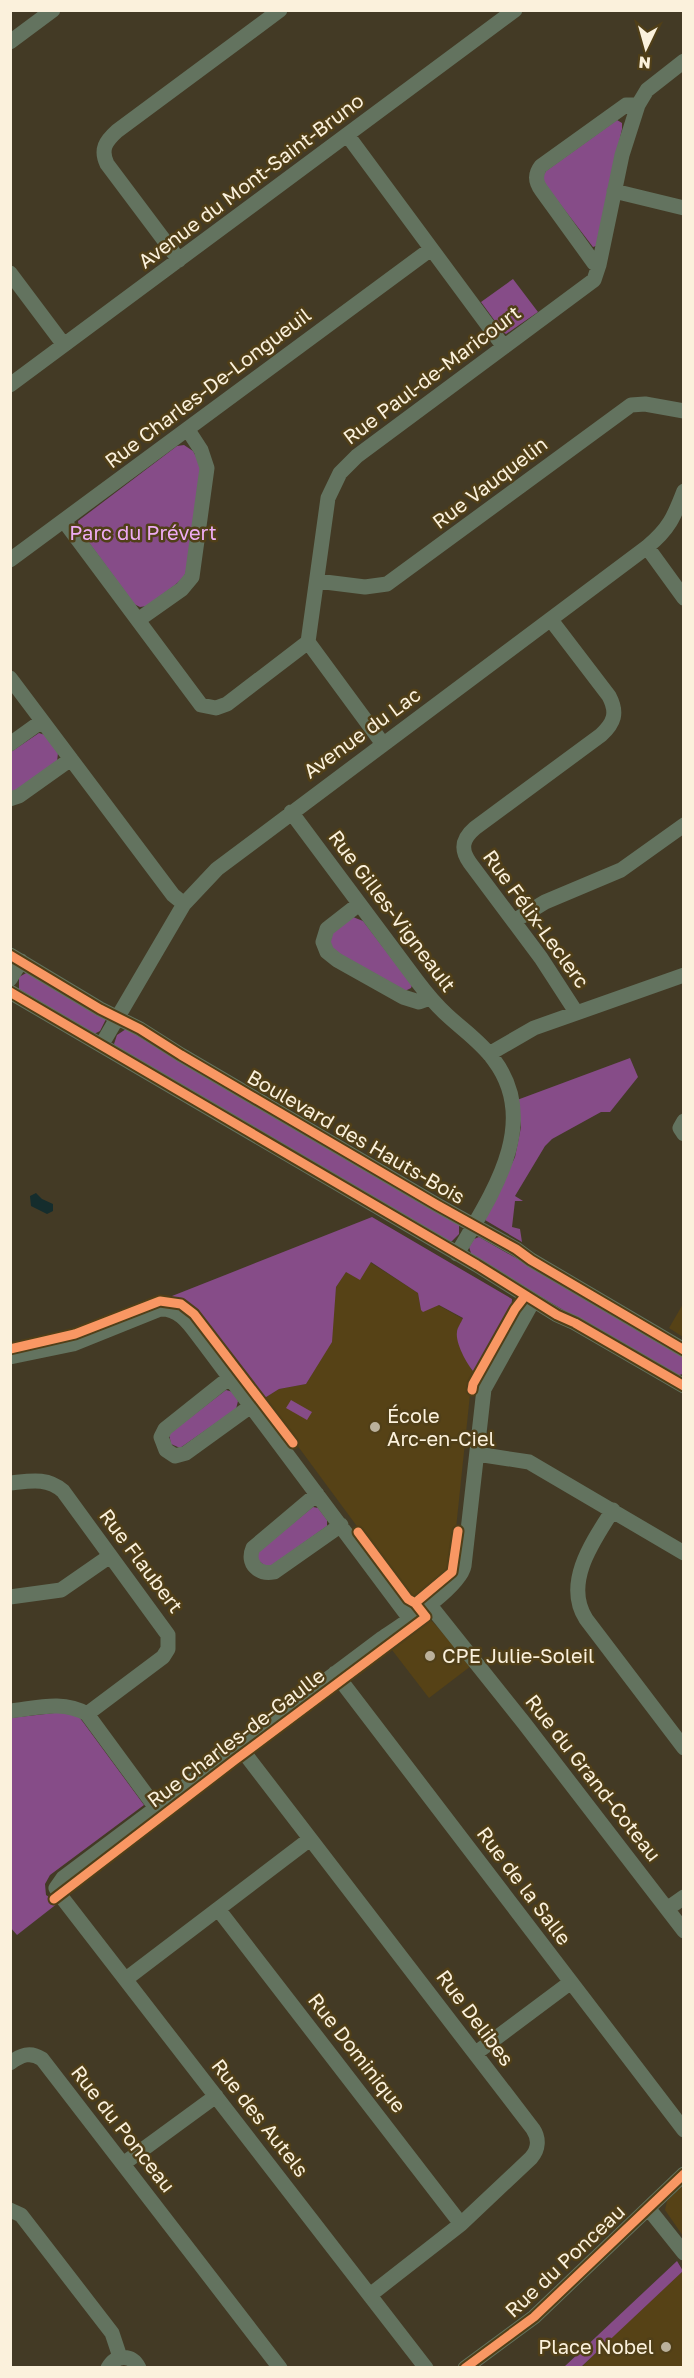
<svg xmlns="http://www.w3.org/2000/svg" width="694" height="2378" font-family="'Golos Text',sans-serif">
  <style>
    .built { fill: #564216 }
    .green { fill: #864c88 }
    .water { fill: #152d2d }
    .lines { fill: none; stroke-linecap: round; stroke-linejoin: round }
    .minor { stroke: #63735f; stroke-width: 15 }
    .cycleway-casing { stroke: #503f18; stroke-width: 13 }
    .cycleway { stroke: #f99763; stroke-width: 9 }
    .poi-dot { fill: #bbb19c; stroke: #503f18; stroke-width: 2 }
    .labels { text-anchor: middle; stroke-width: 5; stroke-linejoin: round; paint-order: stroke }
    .street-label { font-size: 20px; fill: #fbf1dc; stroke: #503f18 }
    .park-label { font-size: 20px; fill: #eeacf3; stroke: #503f18 }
    .poi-label { font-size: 20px; fill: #fbf1dc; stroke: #503f18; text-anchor: start }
  </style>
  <rect width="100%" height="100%" fill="#433a25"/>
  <path class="built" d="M357,1254l61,39 3,17 17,-5 25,14 -6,11 14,39 5,5 -5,11 -19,182 -5,8 -34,24 -6,-5 -144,-195 16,-10 27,-5 25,-42 5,-55z
    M683,1304l1,33h-1l-14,-9z
    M426,1618l7,4 38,44 -42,32 -40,-52z
    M683,2185v51l-18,-26 2,-9z
    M683,2271v96l-102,1 33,-33z"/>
  <path class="green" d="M617,120l5,3v6l-26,117 -3,1 -49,-64 -1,-7 3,-5z
    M513,279l25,33 -32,22 -3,-2 -22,-30z
    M184,445l9,6 8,15 -14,102 -3,9 -9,8 -28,21 -7,1 -6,-3 -55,-75 -1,-8 99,-75z
    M39,733l6,2 13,18 -1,9 -46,32v-42z
    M353,917l10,4 49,64 -1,3 -6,3 -68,-38 -7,-7v-11z
    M28,972l78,47 -6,12 -6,3 -75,-45v-12z
    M126,1029l333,195v10l-7,7 -5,1 -331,-194 -2,-4 3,-9z
    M630,1058l8,19 -28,35h-9l-49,27 -7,7 -30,50 8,5h-8l-3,26 8,2 2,13 -37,-22 30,-63 6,-30 -4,-27z
    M372,1217l140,82 -1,17 -35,58c-8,-7 -21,-31 -19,-42 0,-4 4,-9 6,-14l-24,-13 -16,7 -2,-2 -3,-17 -47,-31 -11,18 -14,-8 -10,15 -4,55 -26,42 -27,5 -16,10 -72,-92 -15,-7 -9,-2z
    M479,1237l205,117 -1,20 -8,2 -203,-120 -3,-9 5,-8z
    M226,1390l7,2 5,9 -2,8 -56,39 -9,-4 -2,-10z
    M291,1400l21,12 -5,8 -21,-12z
    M313,1507l5,1 9,12v6l-56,40h-6l-7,-6v-8z
    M63,1712l16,5 4,5 61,83 -94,70 -5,9 1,11 12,8 -41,32 -7,-8v-209z
    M677,2261l6,10 -102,96h-17z"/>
  <path class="water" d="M36,1193l6,6 11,5v7l-6,3 -16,-8 -1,-10z"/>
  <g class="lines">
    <path class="minor" d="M10,42l43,-32
      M348,136l156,211
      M614,191l70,17
      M179,260l-72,-96c-7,-15 -1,-23 10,-33l163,-121
      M599,265l-5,-2 -52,-72c-6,-8 -8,-16 -1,-25l85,-61h12
      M10,273l54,72
      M10,385l505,-375
      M64,521l137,184 15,3 11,-4 81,-62
      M647,547l37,51
      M10,560l421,-311
      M317,581l48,6 22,-3 244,-179 14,-1 39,7
      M138,620l44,-31 10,-12 15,-109 -6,-18 -13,-20
      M551,620l58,76c9,17 5,27 -8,39l-126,93c-13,11 -15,21 -5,35l71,95 35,54
      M10,678l163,217 11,9
      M10,744l32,-23
      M383,744l-75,-102 20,-144 12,-25 17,-17 237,-176 5,-15 23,-110 16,-50 9,-15 37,-29
      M10,799l9,-3 52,-37
      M291,812l126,169c9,12 19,24 30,34 16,15 34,27 47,45 48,64 -4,137 -37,194
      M359,904l-32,25 -4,13 4,10 10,8 66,37 16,5 11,-4
      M514,921l31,-19 76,-32 63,-45
      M10,955l90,54 40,20 41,26 256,150 79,44 15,11 153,90
      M10,979l11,-18
      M10,992l467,273 80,50 18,8 109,63
      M102,1044l82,-140 33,-35 430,-322c22,-18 27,-30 37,-56
      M489,1054l45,-26 150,-53
      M684,1121l-4,7 4,6
      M10,1357l63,-13 87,-35c21,-1 31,18 43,33l207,277
      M229,1378l-64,51 -4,8 5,13 9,6 11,-3 65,-47
      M477,1454l52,8 155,91
      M10,1483c20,-2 37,-6 53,8l105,144v14l-5,8 -76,57
      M317,1494l-64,54c-7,16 6,27 21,24l67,-47
      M613,1510c-20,31 -50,73 -27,109l98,129
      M10,1597l51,-7 49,-34
      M429,1604l95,119 160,208
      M335,1673l349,457
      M10,1711c27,-3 53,-11 77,3l69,94
      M239,1746l294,383c6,9 6,20 -2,29l-70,66 -91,71
      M218,1909l243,315
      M667,1909l17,-12
      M126,1979l184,-140
      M476,2053l95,-71
      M10,2063c11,-8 20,-12 32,-4l238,309
      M123,2164l93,-68
      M648,2208l36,45
      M10,2210l11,5 91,118 8,24
      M108,2368c8,-14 24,-14 31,0
      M426,2368l-366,-473 -4,-7 7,-10 318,-239c19,-13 79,-51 83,-73l20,-177 49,-88
      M465,2368l69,-51 150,-143"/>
    <defs>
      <path id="cycleway" d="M10,955l90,54 40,20 41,26 256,150 79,44 15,11 153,90
        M10,992l467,273 80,50 18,8 109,63
        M10,1349l65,-15 85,-33 21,3 13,10 99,129
        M472,1390l1,-6 42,-75 10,-13
        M415,1603l37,-31 6,-41
        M54,1899l181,-139 191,-143 -11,-14 -7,-4 -50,-67
        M465,2368l69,-51 150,-143"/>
    </defs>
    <use href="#cycleway" class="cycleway-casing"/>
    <use href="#cycleway" class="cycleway"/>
  </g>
  <g class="poi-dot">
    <circle cx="375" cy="1427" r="6"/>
    <circle cx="430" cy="1656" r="6"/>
    <circle cx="666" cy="2347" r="6"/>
  </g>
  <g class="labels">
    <g class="street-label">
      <text transform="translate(251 181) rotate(-37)" y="7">Avenue du Mont-Saint-Bruno</text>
      <text transform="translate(432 375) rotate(-37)" y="7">Rue Paul-de-Maricourt</text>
      <text transform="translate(208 388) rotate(-37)" y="7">Rue Charles-De-Longueuil</text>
      <text transform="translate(490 483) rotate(-37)" y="7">Rue Vauquelin</text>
      <text transform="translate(362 733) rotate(-36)" y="7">Avenue du Lac</text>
      <text transform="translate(392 911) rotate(53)" y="7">Rue Gilles-Vigneault</text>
      <text transform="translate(536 919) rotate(54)" y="7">Rue Félix-Leclerc</text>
      <text transform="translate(356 1137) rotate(30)" y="7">Boulevard des Hauts-Bois</text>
      <text transform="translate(141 1561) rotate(53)" y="7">Rue Flaubert</text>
      <text transform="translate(236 1738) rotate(-37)" y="7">Rue Charles-de-Gaulle</text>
      <text transform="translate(593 1778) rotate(52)" y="7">Rue du Grand-Coteau</text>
      <text transform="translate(524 1886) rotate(53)" y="7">Rue de la Salle</text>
      <text transform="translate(475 2018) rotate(53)" y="7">Rue Delibes</text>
      <text transform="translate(357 2053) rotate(52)" y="7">Rue Dominique</text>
      <text transform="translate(260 2118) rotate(52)" y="7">Rue des Autels</text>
      <text transform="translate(123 2129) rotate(52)" y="7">Rue du Ponceau</text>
      <text transform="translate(565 2261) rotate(-43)" y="7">Rue du Ponceau</text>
    </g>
    <g class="park-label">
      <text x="143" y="540">Parc du Prévert</text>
    </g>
    <g class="poi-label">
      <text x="387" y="1423">École<tspan x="387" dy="23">Arc-en-Ciel</tspan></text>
      <text x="442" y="1663">CPE Julie-Soleil</text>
      <text x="654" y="2354" text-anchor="end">Place Nobel</text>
    </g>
  </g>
  <rect width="694" height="2378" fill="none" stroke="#fbf1dc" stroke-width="24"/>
  <g transform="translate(646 48) rotate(185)" stroke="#503f18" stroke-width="4.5" paint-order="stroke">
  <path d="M0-4.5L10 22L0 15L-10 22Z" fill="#fbf1dc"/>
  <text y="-9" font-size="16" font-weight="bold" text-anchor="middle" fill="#fbf1dc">N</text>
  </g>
</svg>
